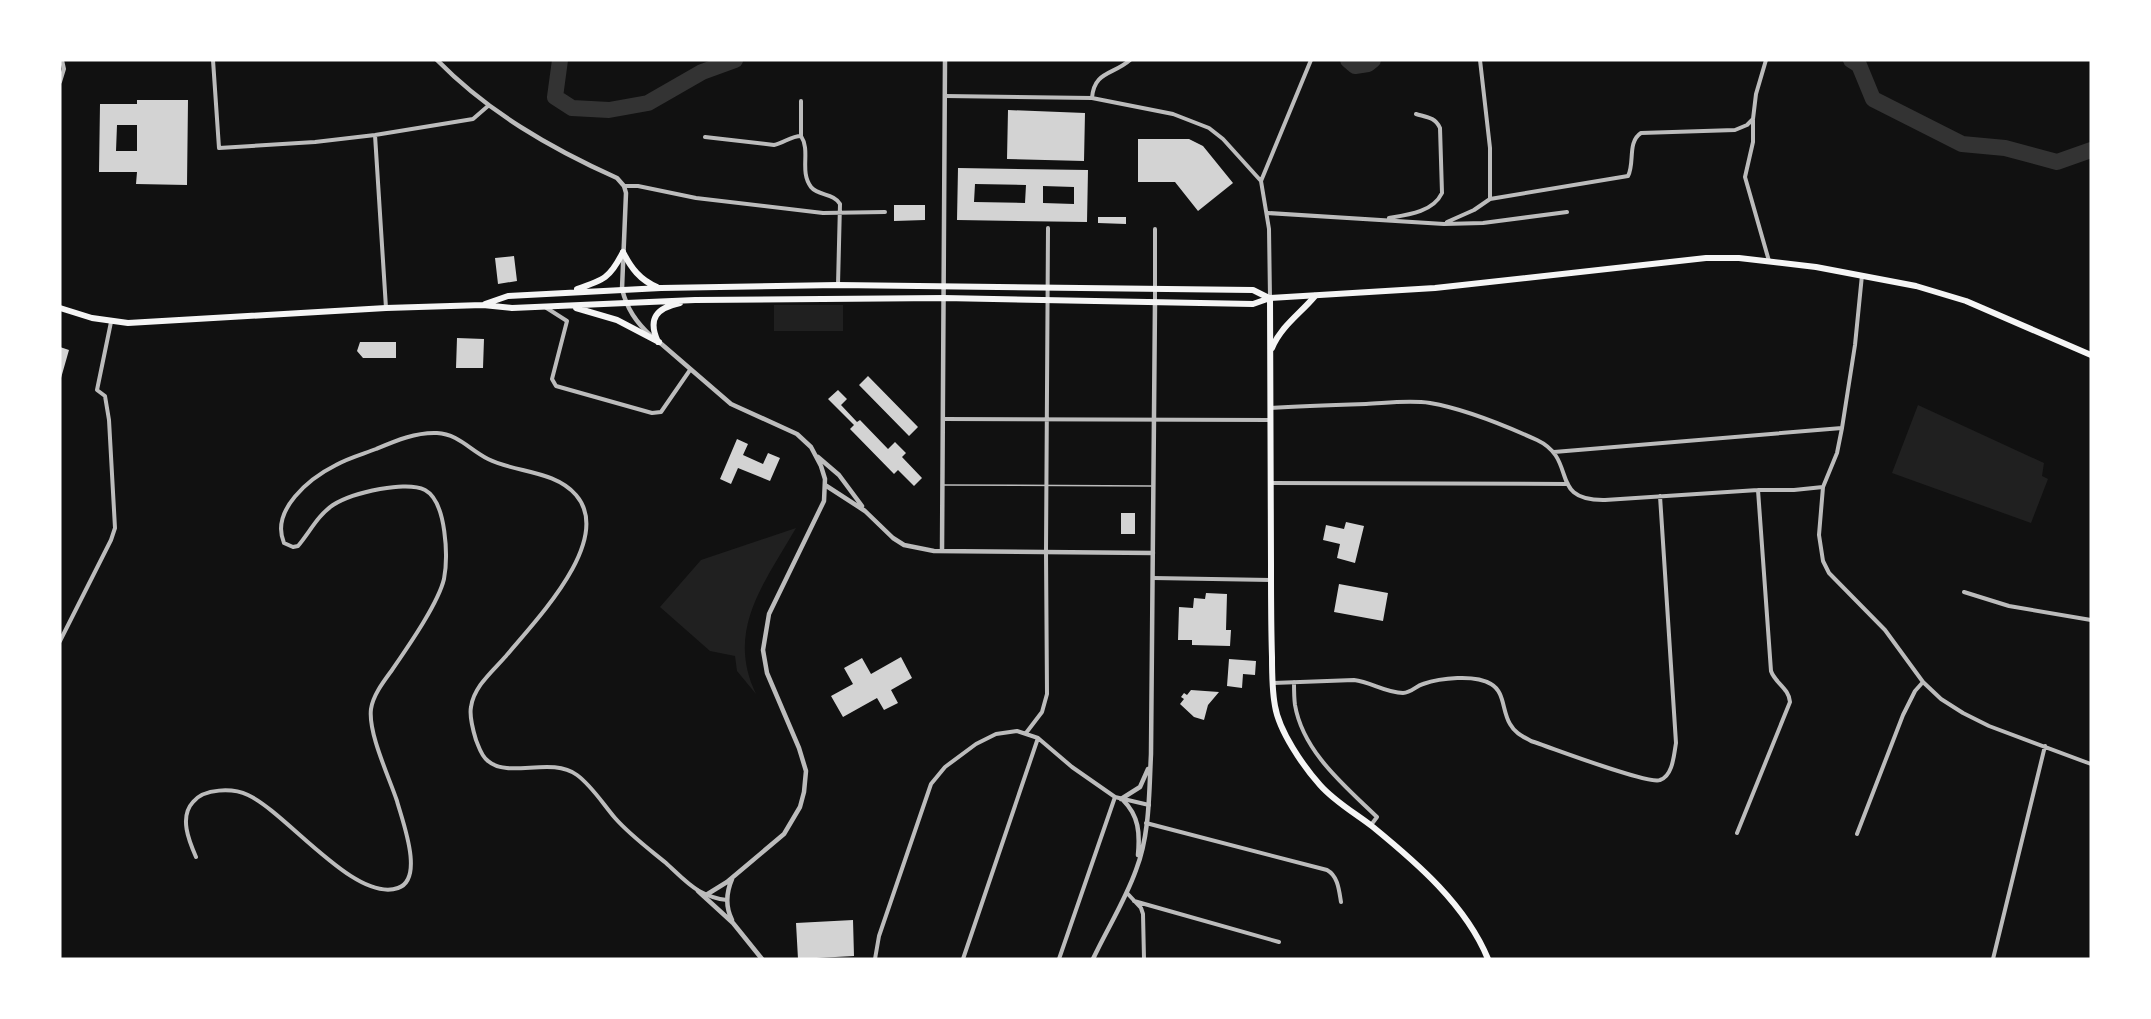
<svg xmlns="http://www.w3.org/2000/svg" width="2151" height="1019" font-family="Ubuntu,sans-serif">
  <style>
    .green { fill: #202020 }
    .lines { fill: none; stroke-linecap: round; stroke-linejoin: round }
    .river { stroke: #333; stroke-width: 16 }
    .building { fill: #d3d3d3; fill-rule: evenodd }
    .service { stroke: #bcbcbc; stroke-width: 1.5 }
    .minor { stroke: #bcbcbc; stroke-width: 4 }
    .tertiary { stroke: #bcbcbc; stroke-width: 4.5 }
    .primary { stroke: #f5f5f5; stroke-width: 6 }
    .trunk { stroke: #f5f5f5; stroke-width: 6 }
  </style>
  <rect width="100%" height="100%" fill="#111"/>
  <path class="green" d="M774,305h69v26h-69z
    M1918,405l126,58 -2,13 6,3 -17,44 -139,-50z
    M796,528c-31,54 -71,102 -40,166l-19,-23 -2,-15 -25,-5 -50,-44 41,-47z"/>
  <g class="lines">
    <path class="river" d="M560,60l-5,37 17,11 37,2 39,-7 54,-31 33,-12
      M1348,60l7,6 13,-2 5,-4
      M1851,60l8,5 14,34 89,45 43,4 52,14 34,-12"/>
  </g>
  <path class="building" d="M137,100h51l-1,85 -51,-1 1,-12h-38l1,-68h37zM117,125h20v26h-21z
    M1008,110l77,3 -1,48 -77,-2z
    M1138,139h51l14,7 30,37 -35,28 -23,-29h-37z
    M958,168l130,2 -1,52 -130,-2zM975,184l51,1 -1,18 -51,-1zM1043,186l31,1v17l-31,-1z
    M894,205h31v15l-31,1z
    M1098,217h28v7l-28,-1z
    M514,256l3,25 -19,3 -3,-26z
    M457,338l27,1 -1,29h-27z
    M360,342h36v16h-33l-6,-7z
    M60,347l9,3 -8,28h-1z
    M868,376l50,51 -9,9 -50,-51z
    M838,390l9,9 -6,6 16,17 3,-2 28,29 7,-7 11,11 -4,4 20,21 -8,8 -16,-16 -4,4 -44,-45 4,-4 -26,-26z
    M737,439l11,5 -5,11 20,9 5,-11 12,5 -10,23 -32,-13 -7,16 -11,-5z
    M1121,513h14v21h-14z
    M1346,522l18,4 -9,37 -18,-5 3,-14 -17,-4 3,-15 18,4z
    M1339,584l49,9 -5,28 -49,-9z
    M1206,593l21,1 -1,36h5l-1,16 -38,-1v-5h-14l1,-33 14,1 1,-10 11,1z
    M901,657l11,21 -21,12 7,13 -14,7 -7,-12 -34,19 -12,-21 22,-12 -9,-16 18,-10 9,16z
    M1229,659l27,2 -1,14 -12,-1 -1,14 -15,-2z
    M1191,690l28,2 -11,13 -4,15 -10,-3 -14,-13 4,-5 -3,-2 3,-4 3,2z
    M853,920l1,36 -56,3 -2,-36z"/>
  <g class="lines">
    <path class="service" d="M943,485l208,1"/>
    <path class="minor" d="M213,60l6,88 96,-6 60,-7 98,-16 15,-13
      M60,82l4,-13 -2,-9
      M945,96l147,2 81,16 36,14 14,11 38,42 8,48 1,69
      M1092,98c2,-27 21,-23 38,-38
      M1753,120v22l-8,35 24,84
      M375,135l11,173
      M801,136v-35
      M705,137l69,8c10,-2 17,-9 27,-9 10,15 -2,35 10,51 7,9 23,6 29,17l-2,81
      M1261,181l50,-121
      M624,186h14l58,12 127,15 62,-1
      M1490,199l138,-23c7,-13 -1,-34 13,-43l94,-3 12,-5 6,-6 3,-25 10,-34
      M1268,213l176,11 39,-1 84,-11
      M1389,218c19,-3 44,-6 53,-25l-2,-65c-5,-11 -14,-11 -24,-14
      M1447,222l27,-12 16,-11v-51l-10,-88
      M1155,229v73
      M1862,275l-7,70 -13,83 -5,25 -14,34 -4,48 4,26 6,12 56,57 38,52 18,17 22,14 26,13 102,38
      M545,307l22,14 -15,58 4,7 96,27 9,-1 29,-42
      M1270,408c32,-2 64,-3 96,-4 21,-1 43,-4 64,-1 36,6 74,22 107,37 42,20 10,61 68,60l153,-10h36l29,-3
      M943,419l327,1
      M1554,452l288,-24
      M1270,483l298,1
      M1153,578l118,2
      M1964,592l45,14 82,14
      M60,641l51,-101 4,-12 -6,-108 -4,-24 -8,-6 14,-68
      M1294,682c0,7 0,16 1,23 8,47 50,81 82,112l-6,8
      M1273,683l81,-3c17,2 32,13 49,13 8,0 13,-7 20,-9 17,-6 52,-10 68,0 14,8 11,27 19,40 5,9 12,12 21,17 19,6 117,44 129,39 13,-4 14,-26 16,-37l-16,-247
      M1026,733l16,-21 5,-18 -1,-142 2,-324
      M1146,823l181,47c11,6 12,20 14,32
      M1737,833l53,-131c-1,-14 -15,-19 -19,-31l-13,-181
      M1857,834l46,-119 12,-24 8,-9
      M196,857c-7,-16 -17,-40 -3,-55 11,-14 40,-14 55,-7 39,18 107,108 150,93 27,-9 4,-68 -1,-87 -8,-24 -29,-68 -26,-92 2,-14 13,-28 21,-39 15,-22 46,-66 52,-91 4,-21 3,-77 -19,-89 -12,-6 -32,-3 -45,-1 -16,3 -33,7 -47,16 -16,11 -23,27 -35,41l-5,1 -9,-4c-14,-33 26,-65 52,-78 12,-7 27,-11 40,-16 19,-8 40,-17 61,-16 21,1 33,17 51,26 28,14 66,11 88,36 39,45 -42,127 -70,161 -13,15 -32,30 -35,51 -2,10 2,23 5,33 3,7 5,16 12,21 21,18 63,-5 89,14 15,11 26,29 38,43 15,17 34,31 51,45 11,10 21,21 33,28 9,5 18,8 28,9
      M1127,893l14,15 2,6 1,45
      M1134,901l145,41
      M875,959l4,-23 52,-152 14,-17 31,-23 20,-10 21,-3 21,7 34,29 43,30 34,8
      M963,959l75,-221
      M1059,959l56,-162
      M1993,959l52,-213"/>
    <path class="tertiary" d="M437,60c51,52 113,88 180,118l7,8 2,7 -4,96c5,20 14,33 29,47
      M658,341l73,63 66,30 14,13 10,19 4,13 -1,22 -55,113 -6,36 4,23 32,75 7,23 -2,21 -4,15 -16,27 -57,48 -21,13
      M818,457l21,18 23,31
      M825,485l40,26 28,27 11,7 30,6 219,2
      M942,551l3,-491
      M1121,799l19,-12 8,-18
      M1123,800c16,16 17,33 15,55
      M698,891l35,32 29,36
      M732,920c-7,-14 -6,-27 0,-41
      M1093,959c14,-30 32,-58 43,-89 14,-36 13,-78 15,-116l4,-452"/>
    <path class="primary" d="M623,252c8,16 17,28 34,35
      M577,289c27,-9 33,-11 46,-37
      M485,304l23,-8 153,-8 177,-3 415,5 16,8
      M60,308l32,10 36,5 258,-15 97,-3 29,3 183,-8 249,-2 309,6 17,-6 165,-10 271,-30h33l77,9 100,19 50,15 125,54
      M576,308l41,12 42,22
      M658,342c-11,-24 -1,-34 22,-39"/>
    <path class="trunk" d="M1270,298c0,89 0,178 1,268 0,30 0,60 1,91 0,16 0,33 3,49 4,25 28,60 45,79 15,17 35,28 53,42 44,36 93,78 115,132
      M1272,348c9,-22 29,-35 43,-52"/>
  </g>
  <rect width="2151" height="1019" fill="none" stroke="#ffffff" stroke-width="123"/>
</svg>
